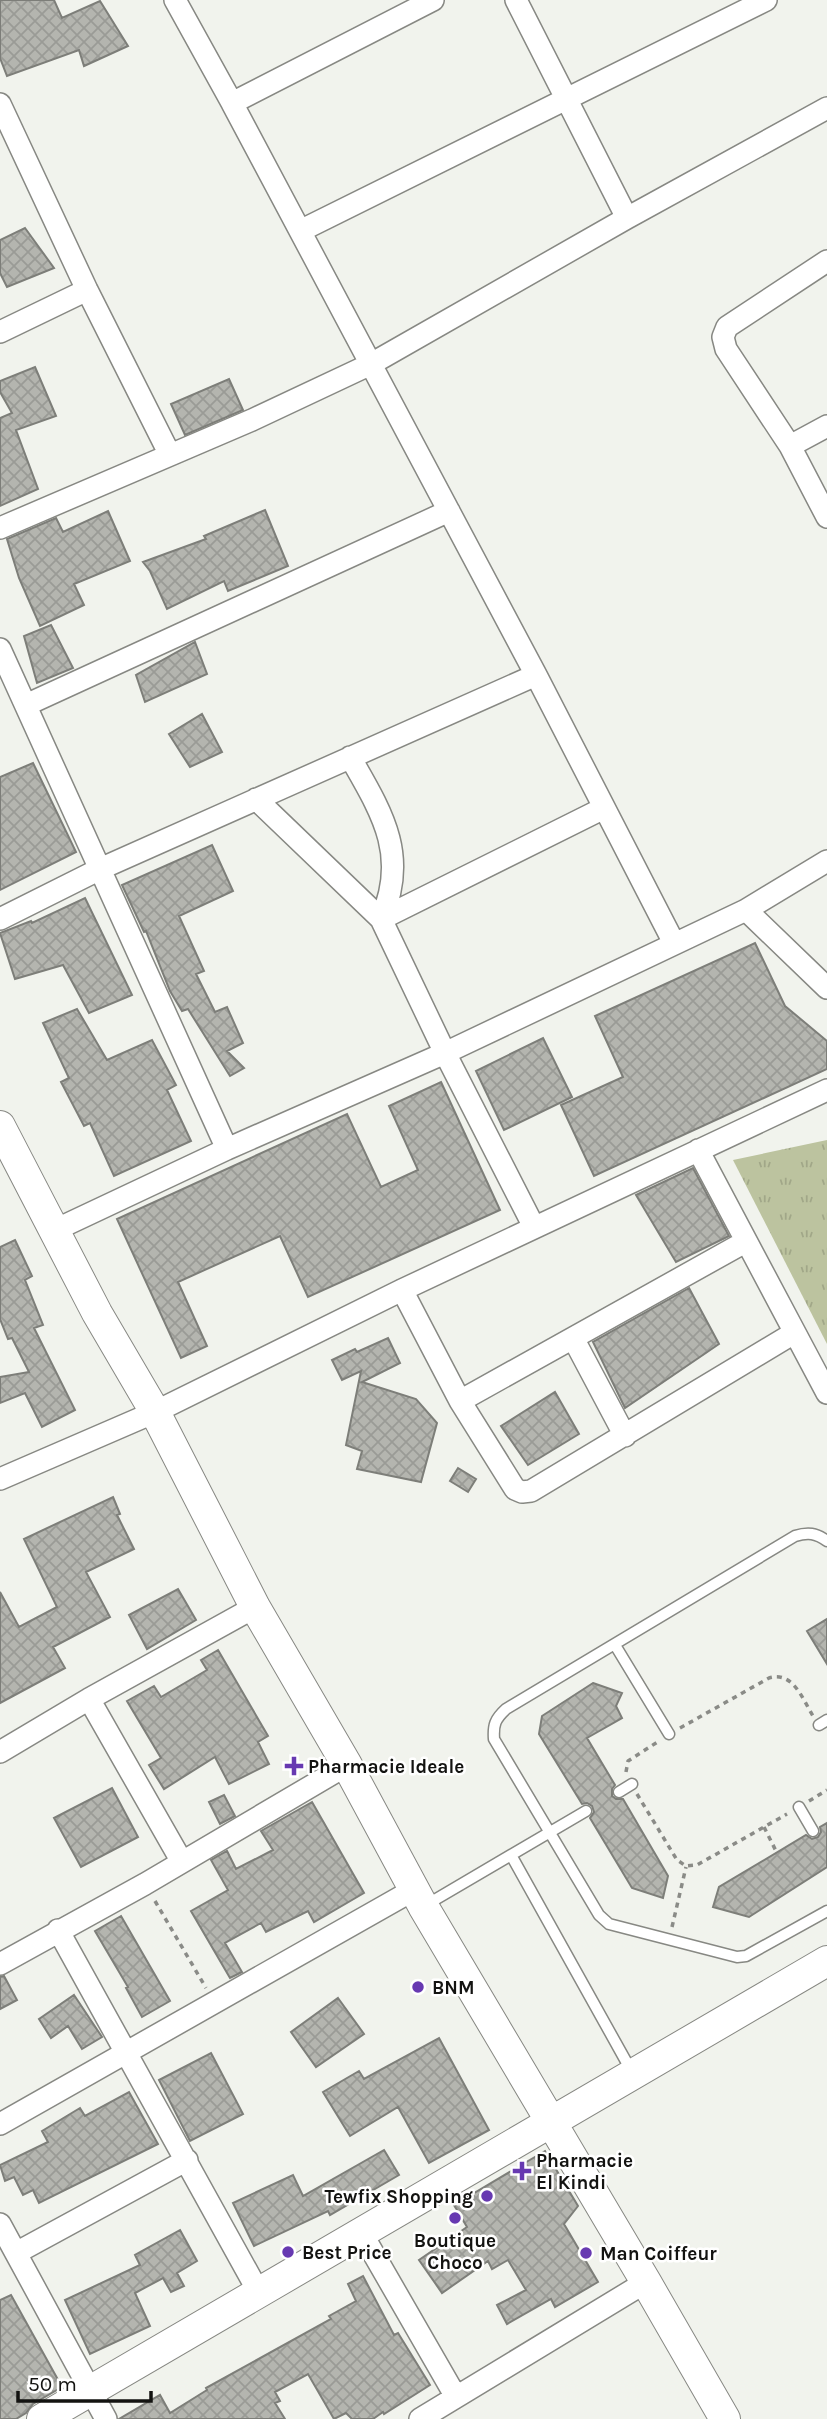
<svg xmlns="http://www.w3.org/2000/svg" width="827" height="2419" font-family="Karla,sans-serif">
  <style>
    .grass { fill: url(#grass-tufts) }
    .building { fill: url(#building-cross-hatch); stroke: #7d7e79; stroke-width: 2 }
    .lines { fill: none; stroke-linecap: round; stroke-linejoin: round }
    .lane-casing { stroke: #878883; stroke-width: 13 }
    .street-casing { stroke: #878883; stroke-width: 24 }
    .secondary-casing { stroke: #878883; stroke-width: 32 }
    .path { stroke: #8a8b87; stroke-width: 3.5; stroke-dasharray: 5 5; stroke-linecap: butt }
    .lane { stroke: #fff; stroke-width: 10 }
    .street { stroke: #fff; stroke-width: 21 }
    .secondary { stroke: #fff; stroke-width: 30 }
    .poi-dot { fill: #6739b1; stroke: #fff; stroke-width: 2.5 }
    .labels { text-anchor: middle; stroke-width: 5; stroke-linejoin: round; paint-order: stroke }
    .poi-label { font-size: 19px; font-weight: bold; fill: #131311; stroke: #fff; text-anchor: start }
  </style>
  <defs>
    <pattern id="grass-tufts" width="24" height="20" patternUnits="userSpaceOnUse" patternTransform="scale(1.75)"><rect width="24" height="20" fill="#bcc39f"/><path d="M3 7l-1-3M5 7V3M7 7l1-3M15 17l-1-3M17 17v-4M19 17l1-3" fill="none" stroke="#a1a788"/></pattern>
    <pattern id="building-cross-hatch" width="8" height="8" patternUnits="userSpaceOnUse" patternTransform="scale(1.75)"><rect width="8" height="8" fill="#b4b5af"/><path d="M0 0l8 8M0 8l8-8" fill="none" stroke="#9a9b96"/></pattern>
  </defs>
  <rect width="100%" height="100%" fill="#f1f3ed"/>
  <path class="grass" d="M827,1140v204l-94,-184z"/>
  <path class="building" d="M0,0h54l8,18 38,-17 28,45 -44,20 -5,-16 -72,26 -7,-18z
    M25,228l29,40 -47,19 -7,-14v-33z
    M35,367l21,49 -40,14 22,59 -38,17v-88l12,-5 -12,-21v-11z
    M229,379l14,31 -58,25 -14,-31z
    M265,510l23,56 -60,25 -4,-10 -57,28 -17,-38 -7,-9 63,-23 -2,-3z
    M108,511l22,50 -56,23 10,21 -44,21 -21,-48 -12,-39 49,-21 7,14z
    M51,625l22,43 -36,15 -13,-47z
    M195,642l12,32 -62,28 -9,-27z
    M202,714l20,38 -32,15 -21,-33z
    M33,763l43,89 -76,38v-113z
    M212,845l21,46 -54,25 25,55 -8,3 19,38 12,-5 16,36 -16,8 17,17 -14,8 -42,-67 -6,2 -12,-20 -24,-60 -2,1 -22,-47z
    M85,898l47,97 -43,18 -26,-48 -48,14 -15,-46 31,-12 1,2z
    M755,943l30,63 42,35v28l-233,107 -33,-71 62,-28 -28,-61z
    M77,1009l30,51 45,-20 24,45 -9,5 24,51 -77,35 -24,-53 -6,3 -23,-44 8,-4 -26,-55z
    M543,1038l29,59 -68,33 -28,-59z
    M441,1082l59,128 -192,87 -28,-61 -102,46 29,64 -26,12 -64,-139 230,-105 34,73 37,-17 -29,-64z
    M693,1168l36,68 -53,26 -40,-67z
    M15,1240l17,36 -7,4 18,45 -9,3 41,82 -33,17 -17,-34 -25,10v-26l29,-5 -17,-34 -4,1 -8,-20v-72z
    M689,1288l30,56 -94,64 -32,-66z
    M388,1338l12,25 -38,19 54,17 21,24 -16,59 -64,-13 5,-18 -16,-6 15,-74 -19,9 -10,-20 23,-11 2,3z
    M555,1392l24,42 -51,31 -27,-39z
    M458,1468l18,11 -8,13 -18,-11z
    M113,1497l7,17 -3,1 17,34 -48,23 24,45 -57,30 12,21 -65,35v-111l19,35 38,-20 -33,-68z
    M178,1589l18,31 -49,29 -18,-34z
    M827,1619v45l-20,-33z
    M218,1650l50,86 -10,6 11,22 -40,20 -14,-27 -51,32 -15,-24 12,-7 -34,-57 27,-15 7,11 46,-27 -6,-10z
    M593,1683l29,10 -6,13 6,12 -35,20 28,47 -3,4v7l4,3h7l45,77 -5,22 -31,-10 -42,-70 4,-6 -2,-6 -5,-3 -5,1 -43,-70 3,-18z
    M112,1788l26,49 -57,30 -27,-49z
    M224,1795l11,21 -15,8 -11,-22z
    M312,1802l52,91 -50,29 -6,-11 -42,21 -5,-9 -36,20 17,29 -12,6 -39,-67 37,-21 -17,-30 16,-9 9,18 37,-19 -12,-19z
    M827,1823v44l-78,50 -36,-10 6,-20 87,-52 6,4 6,-2 3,-5 -1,-5z
    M121,1916l49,85 -28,16 -16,-29 2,-1 -33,-56z
    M4,1976l13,24 -17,9v-32z
    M74,1995l28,42 -20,12 -14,-23 -17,12 -12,-19z
    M338,1998l26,36 -48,33 -25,-35z
    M439,2038l50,92 -60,33 -31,-56 -48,29 -27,-44 36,-21 5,8z
    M211,2053l32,61 -53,27 -31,-61z
    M129,2092l29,52 -119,59 -6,-13 -10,5 -9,-18 -9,4 -5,-16 48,-23 -6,-11 38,-23 5,8z
    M384,2150l15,25 -69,40 -2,-4 -74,35 -21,-43 60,-28 10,21z
    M545,2151l33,55 -14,18 34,58 -43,25 -4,-8 -44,25 -10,-19 29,-15 -18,-30 -16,9 -4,-8 -46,32 -23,-33 48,-33 -13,-22z
    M180,2230l17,31 -20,12 7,13 -13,6 -8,-14 -28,15 15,33 -60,28 -25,-54 75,-35 -5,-10z
    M363,2276l31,59 4,-2 32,52 -46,29 -1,-2 -10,7h-21l-6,-6 -12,6 -26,-45 -33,18 5,9 -5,2 10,16h-166l41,-24 10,18 37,-23 -1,-2 125,-69 -2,-3 27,-15 -8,-17z
    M11,2295l51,92 -29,17 -7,9 -10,6h-16v-119z"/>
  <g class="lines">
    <defs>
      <path id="lane" d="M827,1541c-11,-8 -19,-9 -32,-5l-289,173c-11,10 -13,16 -12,30l105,176 10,9 128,33 9,-1 81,-45
        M615,1645l54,89
        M819,1725l8,-5
        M619,1792l13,-8
        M799,1807l14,24
        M511,1855l121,217
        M426,1905l160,-94"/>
      <path id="street" d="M175,0l57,103 201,-103
        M516,0l111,218
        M232,103l304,572 138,268
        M0,104l87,186 82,163
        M300,231l466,-231
        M827,261l-100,66 -4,10 3,12 64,97 37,71
        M0,332l87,-42
        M790,446l37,-20
        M0,528l252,-108 119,-56 256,-146 200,-110
        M0,649l227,500
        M26,705l423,-194
        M350,757c32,56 59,98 31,162
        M256,799l125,120 64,134 89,174
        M746,910l81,78
        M0,919l100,-50 436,-194
        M381,919l223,-111
        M698,1150l129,243
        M55,1230l172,-81 218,-96 301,-143 81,-49
        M402,1290l58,111 55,88 7,3 9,-1 263,-158
        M573,1338l52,98
        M460,1401l285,-159
        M0,1479l155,-67 247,-122 425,-200
        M89,1699l93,163
        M0,1752l89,-53 166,-92
        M58,1930l200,361
        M0,1964l145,-80 202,-119
        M0,2124l415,-235
        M0,2224l106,195
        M361,2232l95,165
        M16,2253l171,-93
        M420,2419l226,-137"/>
      <path id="secondary" d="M0,1126l97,187 58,99 100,195 92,158 76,141 223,376 79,137
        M42,2419l785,-458"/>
    </defs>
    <use href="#lane" class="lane-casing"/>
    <use href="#street" class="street-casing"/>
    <use href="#secondary" class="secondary-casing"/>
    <path class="path" d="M680,1728l89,-50c24,-7 33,20 44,38
      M626,1772l2,-11 31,-20
      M637,1794l40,66 9,6 11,-1 90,-51
      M809,1801l18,-11
      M764,1827l13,26
      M155,1901l51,87
      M672,1927l14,-60"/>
    <use href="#lane" class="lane"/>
    <use href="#street" class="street"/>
    <use href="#secondary" class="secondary"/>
  </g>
  <g class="poi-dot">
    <path d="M290.5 1755.5h7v7h7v7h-7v7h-7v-7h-7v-7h7z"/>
    <circle cx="418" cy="1987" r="7"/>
    <path d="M518.5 2160.5h7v7h7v7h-7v7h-7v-7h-7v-7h7z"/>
    <circle cx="487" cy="2196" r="7"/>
    <circle cx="455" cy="2218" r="7"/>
    <circle cx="288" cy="2252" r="7"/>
    <circle cx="586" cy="2253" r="7"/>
  </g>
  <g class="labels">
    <g class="poi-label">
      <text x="308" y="1773">Pharmacie Ideale</text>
      <text x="432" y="1994">BNM</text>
      <text x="536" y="2167">Pharmacie<tspan x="536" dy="22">El Kindi</tspan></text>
      <text x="473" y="2203" text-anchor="end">Tewfix Shopping</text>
      <text x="455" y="2247" text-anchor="middle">Boutique<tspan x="455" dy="22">Choco</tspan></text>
      <text x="302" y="2259">Best Price</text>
      <text x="600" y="2260">Man Coiffeur</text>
    </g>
  </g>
  <path d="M18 2391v10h133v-10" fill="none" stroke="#131311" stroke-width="3.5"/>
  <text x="28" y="2391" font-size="21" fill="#131311" stroke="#ffffff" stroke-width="5" paint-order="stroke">50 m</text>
</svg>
